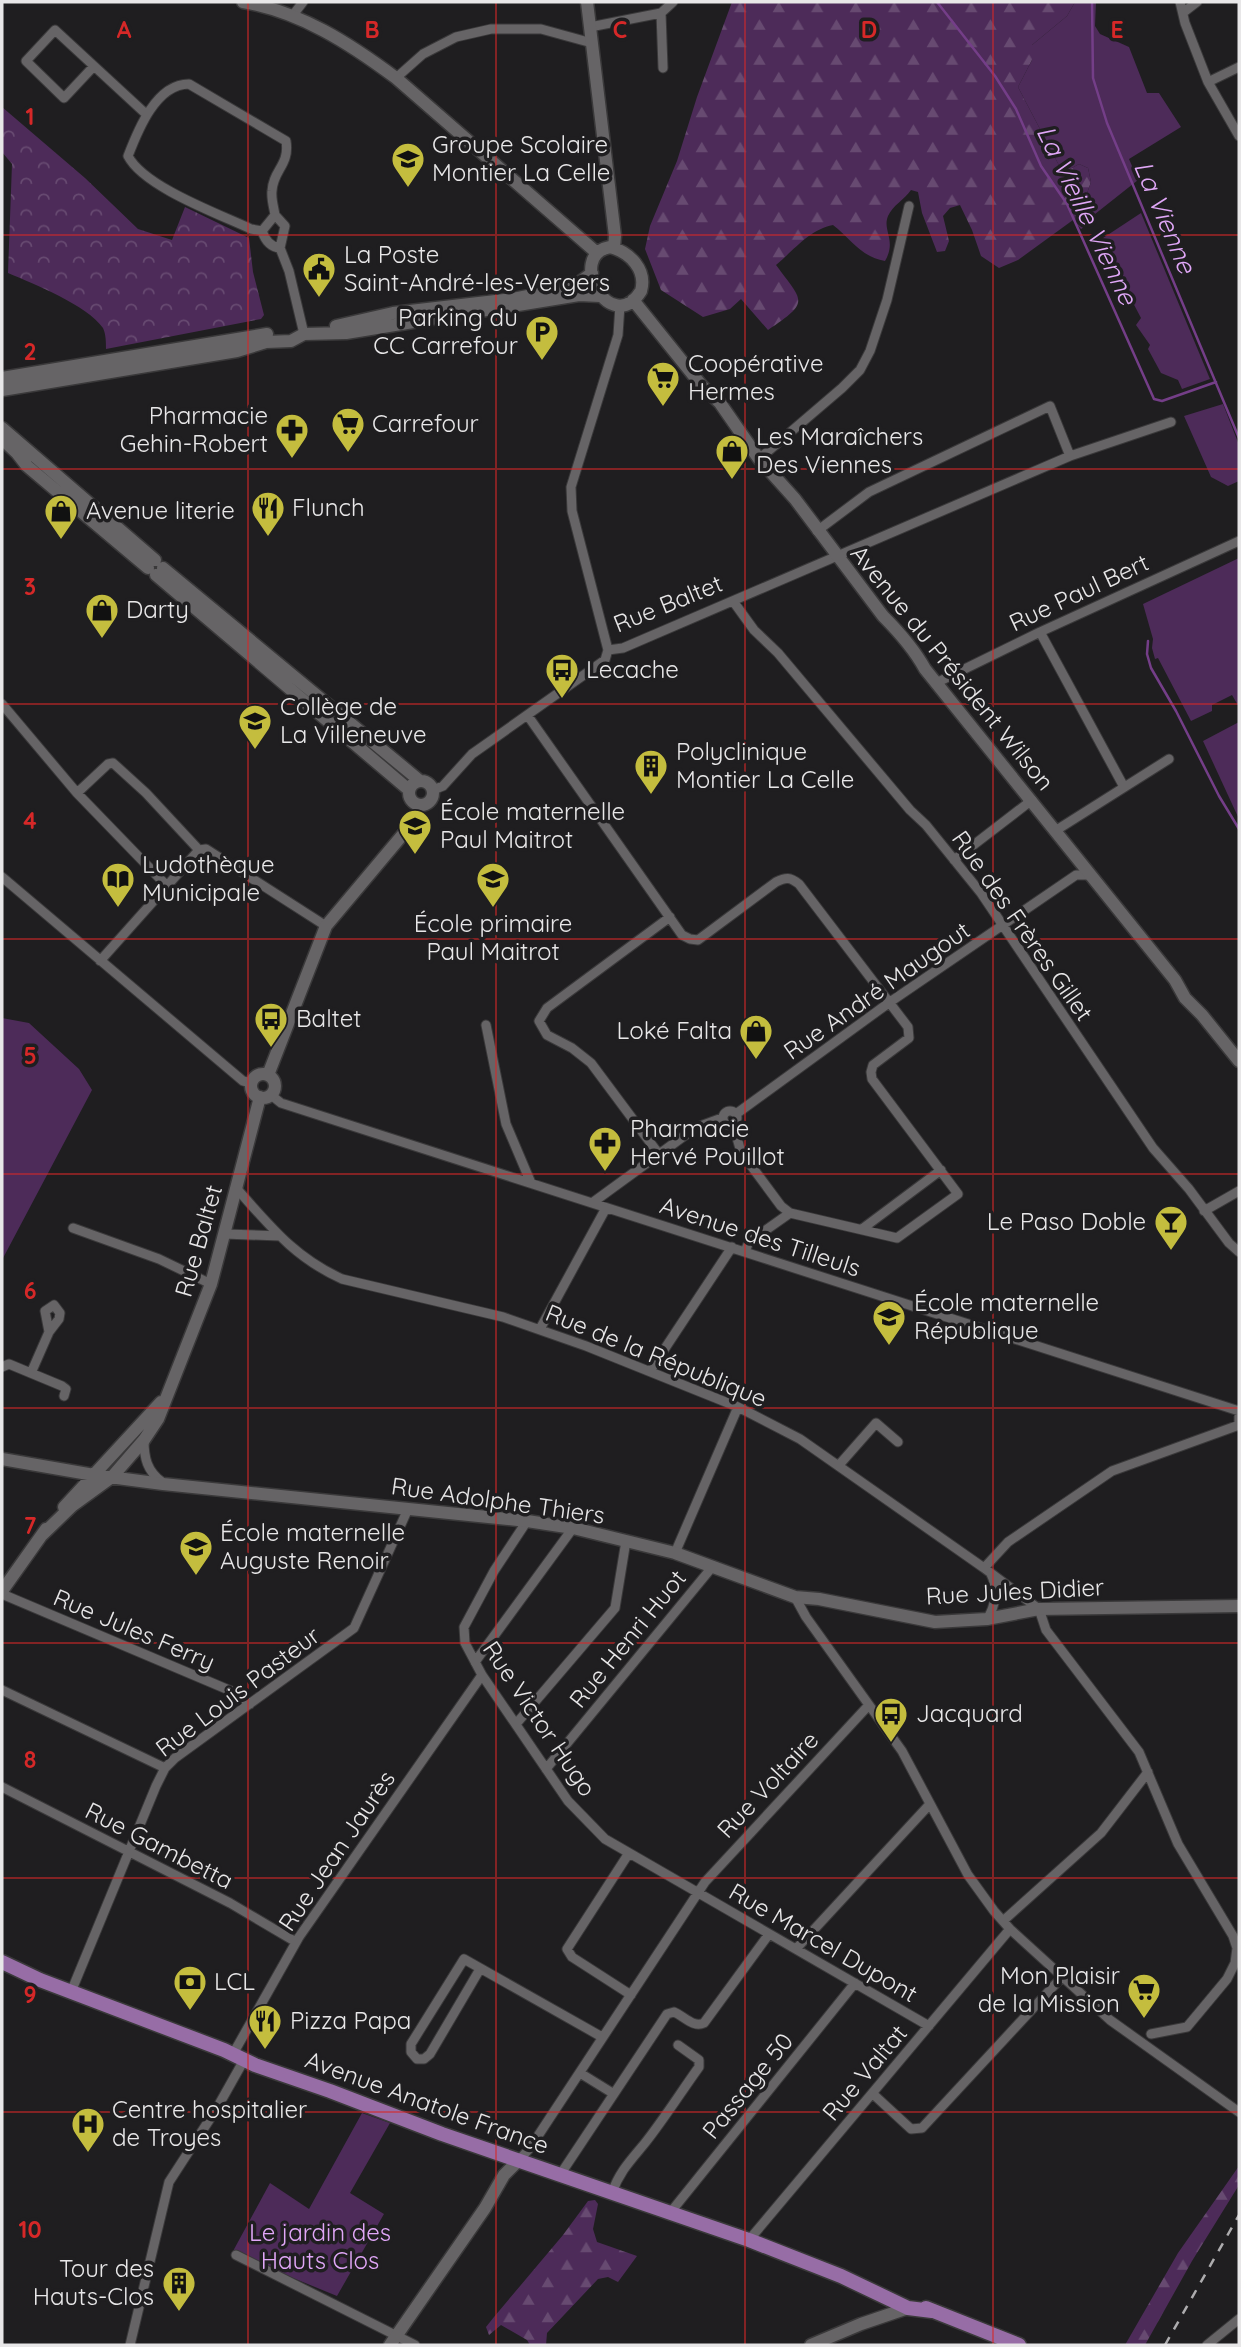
<svg xmlns="http://www.w3.org/2000/svg" width="1241" height="2347" font-family="Quicksand,sans-serif">
  <style>
    .forest { fill: url(#forest-firs) }
    .park { fill: url(#park-crowns) }
    .garden { fill: #4d2b59 }
    .lines { fill: none; stroke-linecap: round; stroke-linejoin: round }
    .stream { stroke: #743e88; stroke-width: 2.5 }
    .street-casing { stroke: #3a393a; stroke-width: 11 }
    .secondary-casing { stroke: #3a393a; stroke-width: 15 }
    .primary-casing { stroke: #3a393a; stroke-width: 17 }
    .street { stroke: #666466; stroke-width: 9 }
    .secondary { stroke: #666466; stroke-width: 12 }
    .primary { stroke: #976da6; stroke-width: 14 }
    .rail { stroke: #adacae; stroke-width: 2.5; stroke-dasharray: 9 9; stroke-linecap: butt }
    .grid { fill: none; stroke: #d62828; stroke-width: 2; stroke-opacity: 0.55 }
    .labels { text-anchor: middle; stroke-width: 7; stroke-linejoin: round; paint-order: stroke }
    .poi-label { font-size: 24px; fill: #e8e7e8; stroke: #1f1e20; text-anchor: start }
    .street-label { font-size: 24px; fill: #e8e7e8; stroke: #1f1e20 }
    .park-label { font-size: 24px; fill: #e1a7f8; stroke: #1f1e20 }
    .water-label { font-size: 26px; font-style: italic; fill: #e0a7f7; stroke: #1f1e20 }
    .grid-label { font-size: 23px; text-anchor: middle; font-weight: bold; fill: #d62828; stroke: #1f1e20; stroke-width: 7; stroke-linejoin: round; paint-order: stroke }
  </style>
  <defs>
    <pattern id="forest-firs" width="22" height="20" patternUnits="userSpaceOnUse" patternTransform="scale(1.75)"><rect width="22" height="20" fill="#4d2b59"/><path d="M5 1l3.5 6h-7zM16 11l3.5 6h-7z" fill="#674a71"/></pattern>
    <pattern id="park-crowns" width="20" height="18" patternUnits="userSpaceOnUse" patternTransform="scale(1.75)"><rect width="20" height="18" fill="#4d2b59"/><path d="M2 6a3 3 0 1 1 6 0M12 15a3 3 0 1 1 6 0" fill="none" stroke="#674a71"/></pattern>
  </defs>
  <rect width="100%" height="100%" fill="#1f1e20"/>
  <path class="forest" d="M732,2h343l-8,14 -35,29v15l-14,27 45,86 16,-9 9,4 3,14 -6,17 5,24 -9,6 -8,-9 -55,40 -19,8 -18,-12 -9,-26 -12,-25 -10,3 -7,8 6,25 -4,10 -8,1 -15,-39 -4,-21 -7,-2c-7,10 -18,15 -23,26 -6,15 9,24 -3,45 -24,-4 -34,-22 -52,-36 -23,4 -40,26 -57,40 27,37 35,36 -8,65l-27,-31 -11,10 -27,8 -42,-27 -16,-41 5,-23 27,-65 20,-64z
    M1239,2166v19l-47,76 -47,84h-20l53,-92z
    M595,2200l3,4 -5,25 4,13 40,14 -19,26 -10,-5 -10,2 -51,54 -1,12h-16l-3,-5 -26,-15 -12,10 -3,-8 8,-10 69,-82 25,-34z"/>
  <path class="park" d="M2,107l83,71 53,51 34,11 13,-33 64,31 4,34 11,43 -3,4 -155,30c0,-6 0,-15 -3,-21 -16,-23 -69,-44 -95,-55l4,-109 -10,-12z"/>
  <path class="garden" d="M1075,2h21l-1,24 5,8 29,13 18,46h12l22,34 -52,32 9,21 -48,38 -5,-19 6,-17 -3,-14 -9,-4 -16,9 -45,-86 14,-27v-15l35,-29z
    M1141,213l69,166 -28,10 -4,-9 -17,-7 -13,-24 2,-4 -14,-20 5,-7 -41,-78z
    M1223,404l16,41v36l-11,5 -17,-9 -27,-61z
    M1239,558v149l-7,-12 -20,10v6l-21,10 -33,-63 -3,1 -3,-11 1,-9 -10,-35z
    M1239,722v97l-36,-78z
    M2,1018l27,5 50,46 13,21 -90,170z
    M362,2113l28,10 -40,70 34,21 -47,82 -105,-43 38,-70 39,26z"/>
  <g class="lines">
    <path class="stream" d="M937,2l58,74 21,33 25,57 26,38 87,195 8,2 54,-19
      M1092,2l1,76 14,45 132,315
      M1148,641l-1,13 4,14 25,43 43,85 20,33"/>
    <defs>
      <path id="street" d="M1180,2l5,21 23,59 31,54
        M1184,12l13,-10
        M661,13l2,55
        M293,15l10,-13
        M590,27l71,-14 12,-11
        M94,66l-30,32 -38,-37 29,-31 91,84
        M396,78l27,-24 33,-17 35,-8h50l51,14
        M1208,82l31,-15
        M262,231l-11,-2c-32,-15 -107,-42 -123,-73 10,-26 28,-72 61,-72l97,57c4,24 -13,29 -14,50 -1,8 2,17 3,24
        M280,248c-10,-1 -15,-8 -18,-17l13,-16 10,11 -5,22 9,23 15,63
        M759,459l83,-71 18,-18 10,-19 17,-51 22,-94
        M817,531l52,-39 181,-86 20,50 101,-34
        M733,601l21,29 24,23 132,157 16,15 55,68 172,255 36,41 40,54 10,9
        M1040,632l84,155
        M608,650l15,-2 447,-192
        M608,650l-36,-139 -1,-24 47,-152 2,-30
        M936,683l104,-51 199,-91
        M2,704l75,89 90,93
        M528,716l154,219 8,4 8,1 78,-58c10,-5 14,-5 23,2l109,143 1,11 -36,27 -2,7 1,7 86,115 -61,44 -107,-25 -9,-7 -40,-54 -8,-28
        M433,790l10,-4 29,-32 133,-94 3,-10
        M77,793l31,-29 5,-1 33,30 53,57
        M1055,831l114,-72
        M954,860l78,-60
        M2,877l241,204 9,2
        M100,961l99,-111 7,-1 120,77
        M486,1025l20,99 25,59
        M271,1095l10,8 958,308
        M723 1118a7 7 0 1 1 14 0a7 7 0 1 1-14 0Z
        M736,1114l154,-112 186,-127h15
        M658,1153l-67,-90 -19,-15 -25,-13 -8,-14 8,-13 123,-91
        M237,1189c34,38 57,68 105,90l161,38 83,29 152,61 62,32 184,129 55,41 7,21 93,122 39,92 55,92 4,12 -2,15 -8,16 -40,48 -36,7
        M592,1203l103,-75 27,-10
        M1204,1211l35,-20
        M73,1228l86,31 52,25
        M862,1229l79,-59
        M225,1234l55,2
        M745,1251l4,-9 41,-29
        M540,1329l66,-121
        M2,1367l7,-3 53,22 4,3 -2,7
        M650,1371l82,-124
        M31,1373l18,-41 10,-13 1,-6 -6,-8 -9,6 4,21
        M144,1440c0,18 3,31 18,42
        M839,1465l37,-42 22,19
        M527,1521l-33,50 -30,56 1,16 17,32 86,126 37,38 324,187
        M675,1553l63,-146
        M984,1568l24,-26 104,-71 127,-46v-15
        M2,1594l234,99 14,11
        M795,1597l11,20 96,134 66,124 26,36 16,18 100,91 129,92
        M987,1619c9,-13 11,-31 4,-45
        M475,1662l98,-134
        M2,1690l163,78
        M516,1724l99,-116 11,-67
        M546,1769l167,-203
        M2,1787l228,116 66,39
        M629,1853l-62,96 5,8 59,38
        M1003,1921l98,-88 47,-61
        M796,1949l134,-145
        M480,1969l-50,85 -6,5h-7l-6,-7v-8l53,-85 138,78
        M71,1992l85,-206 9,-18 10,-10 179,-130 54,-119
        M233,2054l66,-117 183,-262
        M580,2073l34,21
        M873,2094l38,35 11,-1 140,-151
        M519,2160l11,-12 175,-266 163,-176
        M560,2175l107,-161 7,-2c10,4 19,16 30,11l65,-89
        M612,2193c7,-21 19,-33 33,-50 19,-24 36,-51 54,-76v-7l-21,-15
        M670,2213l185,-230
        M749,2240l261,-311
        M236,2255l179,90
        M130,2345l39,-163 48,-74 27,-48
        M1207,2345l32,-26"/>
      <path id="secondary" d="M243,2c58,10 106,41 153,76l201,175
        M587,2l28,234 -1,12
        M610,247c20,5 37,23 31,44 -30,48 -76,-36 -31,-44z
        M633,300l69,86 18,17 39,56 36,40 88,117c16,16 31,33 42,53l250,311 10,18 17,17 37,46
        M336,326l57,-13 120,-14 60,-12 19,-14
        M2,378l265,-44
        M2,390l235,-39 29,-9 25,-1 13,-7 42,-1 233,-38 21,1
        M2,428l153,132
        M2,439l15,14 10,13 121,102
        M163,568l257,213
        M156,575l253,215
        M409 793a12 12 0 1 1 24 0a12 12 0 1 1-24 0Z
        M251 1086a12 12 0 1 1 24 0a12 12 0 1 1-24 0Z
        M268,1075l58,-149 89,-106 4,-14
        M2,1459l92,16 69,9 364,37 46,7 102,25 120,44 24,2 116,23 52,-3 52,-10 200,-3
        M64,1507l97,-105
        M42,1535l30,-29 40,-29 32,-37 14,-21 53,-135 49,-187
        M2,1591l44,-62
        M390,2345l95,-137 19,-33 15,-15
        M811,2345l50,-21 47,-16"/>
      <path id="primary" d="M2,1962l38,18 184,70 31,15 75,26 112,43 307,106 92,36 67,32 24,3
        M926,2308l93,37"/>
    </defs>
    <use href="#street" class="street-casing"/>
    <use href="#secondary" class="secondary-casing"/>
    <use href="#primary" class="primary-casing"/>
    <use href="#street" class="street"/>
    <use href="#secondary" class="secondary"/>
    <use href="#primary" class="primary"/>
    <path class="rail" d="M1165,2345l74,-130"/>
  </g>
  <path class="grid" d="M248,2v2343M496,2v2343M745,2v2343M993,2v2343M2,235h1237M2,469h1237M2,704h1237M2,939h1237M2,1174h1237M2,1408h1237M2,1643h1237M2,1878h1237M2,2112h1237"/>
  <defs>
    <symbol id="school-pin" viewBox="-11 -11 22 30"><path d="M0 17L-7.5 6A9.5 9.5 0 1 1 7.5 6Z" fill="#c4bd3e" stroke="#1f1e20"/><path d="M0-5L7-2L0 1L-7-2ZM-4 1L0 2.5L4 1V4Q0 6-4 4Z" fill="#111"/></symbol>
    <symbol id="civic-pin" viewBox="-11 -11 22 30"><path d="M0 17L-7.5 6A9.5 9.5 0 1 1 7.5 6Z" fill="#c4bd3e" stroke="#1f1e20"/><path d="M-.6-6.5H3V-4.5H.6V-3L4-1V1h2V6H-6V1h2V-1L-.6-3ZM-1.2 2.5V6h2.4V2.5Z" fill="#111"/></symbol>
    <symbol id="parking-pin" viewBox="-11 -11 22 30"><path d="M0 17L-7.5 6A9.5 9.5 0 1 1 7.5 6Z" fill="#c4bd3e" stroke="#1f1e20"/><path d="M-3.5-5.5H1a3.5 3.5 0 0 1 0 7H-1V5.5H-3.5ZM-1-3.4V-.6H.8a1.4 1.4 0 0 0 0-2.8Z" fill="#111"/></symbol>
    <symbol id="supermarket-pin" viewBox="-11 -11 22 30"><path d="M0 17L-7.5 6A9.5 9.5 0 1 1 7.5 6Z" fill="#c4bd3e" stroke="#1f1e20"/><path d="M-6-5.5h2.5l.6 2H6L4.5 2H-2.5L-4.4-4H-6ZM-1.5 3.2a1.3 1.3 0 1 0 .1 0ZM3 3.2a1.3 1.3 0 1 0 .1 0Z" fill="#111"/></symbol>
    <symbol id="pharmacy-pin" viewBox="-11 -11 22 30"><path d="M0 17L-7.5 6A9.5 9.5 0 1 1 7.5 6Z" fill="#c4bd3e" stroke="#1f1e20"/><path d="M-2-6h4v4h4v4h-4v4h-4v-4h-4v-4h4Z" fill="#111"/></symbol>
    <symbol id="shop-pin" viewBox="-11 -11 22 30"><path d="M0 17L-7.5 6A9.5 9.5 0 1 1 7.5 6Z" fill="#c4bd3e" stroke="#1f1e20"/><path d="M-5-2.5h2.3a2.7 3.5 0 0 1 5.4 0H5L5.5 6h-11ZM-1.5-2.5h3a1.5 2.3 0 0 0-3 0Z" fill="#111"/></symbol>
    <symbol id="restaurant-pin" viewBox="-11 -11 22 30"><path d="M0 17L-7.5 6A9.5 9.5 0 1 1 7.5 6Z" fill="#c4bd3e" stroke="#1f1e20"/><path d="M-5-6h1v4h1v-4h1v4h1v-4h1v5L-1.5 .5V6h-2V.5L-5-1ZM5-6V6H3V1.5H1.5Q1.5-4 5-6Z" fill="#111"/></symbol>
    <symbol id="bus-pin" viewBox="-11 -11 22 30"><path d="M0 17L-7.5 6A9.5 9.5 0 1 1 7.5 6Z" fill="#c4bd3e" stroke="#1f1e20"/><path d="M-5-6H5V4H4V6H2V4H-2V6H-4V4H-5ZM-3.5-4V0h7V-4ZM-3.5 1.2v1.5H-2V1.2ZM2 1.2v1.5H3.5V1.2Z" fill="#111"/></symbol>
    <symbol id="building-pin" viewBox="-11 -11 22 30"><path d="M0 17L-7.5 6A9.5 9.5 0 1 1 7.5 6Z" fill="#c4bd3e" stroke="#1f1e20"/><path d="M-4-6H4V6H1V3H-1V6H-4ZM-2.5-4.3h1.7v1.8h-1.7ZM.8-4.3h1.7v1.8H.8ZM-2.5-1h1.7V.8h-1.7ZM.8-1h1.7V.8H.8Z" fill="#111"/></symbol>
    <symbol id="library-pin" viewBox="-11 -11 22 30"><path d="M0 17L-7.5 6A9.5 9.5 0 1 1 7.5 6Z" fill="#c4bd3e" stroke="#1f1e20"/><path d="M-6-4Q-3-5.5-.7-3.5V5Q-3 3-6 4ZM6-4Q3-5.5 .7-3.5V5Q3 3 6 4Z" fill="#111"/></symbol>
    <symbol id="bar-pin" viewBox="-11 -11 22 30"><path d="M0 17L-7.5 6A9.5 9.5 0 1 1 7.5 6Z" fill="#c4bd3e" stroke="#1f1e20"/><path d="M-6-5H6L.8 .8V4.5H3.5V6h-7V4.5H-.8V.8Z" fill="#111"/></symbol>
    <symbol id="bank-pin" viewBox="-11 -11 22 30"><path d="M0 17L-7.5 6A9.5 9.5 0 1 1 7.5 6Z" fill="#c4bd3e" stroke="#1f1e20"/><path d="M-6-4H6V4H-6ZM0-2.3a2.3 2.3 0 1 0 0 4.6a2.3 2.3 0 1 0 0-4.6Z" fill="#111"/></symbol>
    <symbol id="hospital-pin" viewBox="-11 -11 22 30"><path d="M0 17L-7.5 6A9.5 9.5 0 1 1 7.5 6Z" fill="#c4bd3e" stroke="#1f1e20"/><path d="M-5-5h3v3.5h4V-5h3V5h-3V1.5h-4V5h-3Z" fill="#111"/></symbol>
  </defs>
  <g fill-rule="evenodd">
    <use href="#school-pin" x="389" y="140" width="38" height="52"/>
    <use href="#civic-pin" x="300" y="250" width="38" height="52"/>
    <use href="#parking-pin" x="523" y="313" width="38" height="52"/>
    <use href="#supermarket-pin" x="644" y="359" width="38" height="52"/>
    <use href="#supermarket-pin" x="329" y="405" width="38" height="52"/>
    <use href="#pharmacy-pin" x="273" y="411" width="38" height="52"/>
    <use href="#shop-pin" x="713" y="432" width="38" height="52"/>
    <use href="#restaurant-pin" x="249" y="489" width="38" height="52"/>
    <use href="#shop-pin" x="42" y="492" width="38" height="52"/>
    <use href="#shop-pin" x="83" y="591" width="38" height="52"/>
    <use href="#bus-pin" x="543" y="651" width="38" height="52"/>
    <use href="#school-pin" x="236" y="702" width="38" height="52"/>
    <use href="#building-pin" x="632" y="747" width="38" height="52"/>
    <use href="#school-pin" x="396" y="807" width="38" height="52"/>
    <use href="#library-pin" x="99" y="860" width="38" height="52"/>
    <use href="#school-pin" x="474" y="860" width="38" height="52"/>
    <use href="#bus-pin" x="252" y="1000" width="38" height="52"/>
    <use href="#shop-pin" x="737" y="1012" width="38" height="52"/>
    <use href="#pharmacy-pin" x="586" y="1124" width="38" height="52"/>
    <use href="#bar-pin" x="1152" y="1203" width="38" height="52"/>
    <use href="#school-pin" x="870" y="1298" width="38" height="52"/>
    <use href="#school-pin" x="177" y="1528" width="38" height="52"/>
    <use href="#bus-pin" x="872" y="1695" width="38" height="52"/>
    <use href="#bank-pin" x="171" y="1963" width="38" height="52"/>
    <use href="#supermarket-pin" x="1125" y="1971" width="38" height="52"/>
    <use href="#restaurant-pin" x="246" y="2002" width="38" height="52"/>
    <use href="#hospital-pin" x="69" y="2105" width="38" height="52"/>
    <use href="#building-pin" x="160" y="2264" width="38" height="52"/>
  </g>
  <g class="labels">
    <g class="poi-label">
      <text x="432" y="153">Groupe Scolaire<tspan x="432" dy="28">Montier La Celle</tspan></text>
      <text x="344" y="263">La Poste<tspan x="344" dy="28">Saint-André-les-Vergers</tspan></text>
      <text x="518" y="326" text-anchor="end">Parking du<tspan x="518" dy="28">CC Carrefour</tspan></text>
      <text x="688" y="372">Coopérative<tspan x="688" dy="28">Hermes</tspan></text>
      <text x="268" y="424" text-anchor="end">Pharmacie<tspan x="268" dy="28">Gehin-Robert</tspan></text>
      <text x="372" y="432">Carrefour</text>
      <text x="756" y="445">Les Maraîchers<tspan x="756" dy="28">Des Viennes</tspan></text>
      <text x="292" y="516">Flunch</text>
      <text x="86" y="519">Avenue literie</text>
      <text x="126" y="618">Darty</text>
      <text x="586" y="678">Lecache</text>
      <text x="280" y="715">Collège de<tspan x="280" dy="28">La Villeneuve</tspan></text>
      <text x="676" y="760">Polyclinique<tspan x="676" dy="28">Montier La Celle</tspan></text>
      <text x="440" y="820">École maternelle<tspan x="440" dy="28">Paul Maitrot</tspan></text>
      <text x="142" y="873">Ludothèque<tspan x="142" dy="28">Municipale</tspan></text>
      <text x="493" y="932" text-anchor="middle">École primaire<tspan x="493" dy="28">Paul Maitrot</tspan></text>
      <text x="296" y="1027">Baltet</text>
      <text x="732" y="1039" text-anchor="end">Loké Falta</text>
      <text x="630" y="1137">Pharmacie<tspan x="630" dy="28">Hervé Pouillot</tspan></text>
      <text x="1146" y="1230" text-anchor="end">Le Paso Doble</text>
      <text x="914" y="1311">École maternelle<tspan x="914" dy="28">République</tspan></text>
      <text x="220" y="1541">École maternelle<tspan x="220" dy="28">Auguste Renoir</tspan></text>
      <text x="916" y="1722">Jacquard</text>
      <text x="1120" y="1984" text-anchor="end">Mon Plaisir<tspan x="1120" dy="28">de la Mission</tspan></text>
      <text x="214" y="1990">LCL</text>
      <text x="290" y="2029">Pizza Papa</text>
      <text x="112" y="2118">Centre hospitalier<tspan x="112" dy="28">de Troyes</tspan></text>
      <text x="154" y="2277" text-anchor="end">Tour des<tspan x="154" dy="28">Hauts-Clos</tspan></text>
    </g>
    <g class="street-label">
      <text transform="translate(1079 593) rotate(-25)" y="8">Rue Paul Bert</text>
      <text transform="translate(668 604) rotate(-22)" y="8">Rue Baltet</text>
      <text transform="translate(952 668) rotate(51)" y="8">Avenue du Président Wilson</text>
      <text transform="translate(1022 926) rotate(55)" y="8">Rue des Frères Gillet</text>
      <text transform="translate(877 991) rotate(-35)" y="8">Rue André Maugout</text>
      <text transform="translate(760 1237) rotate(18)" y="8">Avenue des Tilleuls</text>
      <text transform="translate(199 1241) rotate(-74)" y="8">Rue Baltet</text>
      <text transform="translate(656 1356) rotate(22)" y="8">Rue de la République</text>
      <text transform="translate(498 1501) rotate(8)" y="8">Rue Adolphe Thiers</text>
      <text transform="translate(1015 1592) rotate(-3)" y="8">Rue Jules Didier</text>
      <text transform="translate(134 1630) rotate(23)" y="8">Rue Jules Ferry</text>
      <text transform="translate(628 1639) rotate(-51)" y="8">Rue Henri Huot</text>
      <text transform="translate(238 1692) rotate(-37)" y="8">Rue Louis Pasteur</text>
      <text transform="translate(539 1719) rotate(56)" y="8">Rue Victor Hugo</text>
      <text transform="translate(768 1785) rotate(-47)" y="8">Rue Voltaire</text>
      <text transform="translate(159 1846) rotate(27)" y="8">Rue Gambetta</text>
      <text transform="translate(337 1851) rotate(-56)" y="8">Rue Jean Jaurès</text>
      <text transform="translate(823 1943) rotate(30)" y="8">Rue Marcel Dupont</text>
      <text transform="translate(865 2073) rotate(-50)" y="8">Rue Valtat</text>
      <text transform="translate(748 2086) rotate(-51)" y="8">Passage 50</text>
      <text transform="translate(427 2103) rotate(20)" y="8">Avenue Anatole France</text>
    </g>
    <g class="park-label">
      <text x="320" y="2241">Le jardin des<tspan x="320" dy="28">Hauts Clos</tspan></text>
    </g>
    <g class="water-label">
      <text transform="translate(1087 215) rotate(64)" y="9">La Vieille Vienne</text>
      <text transform="translate(1165 217) rotate(67)" y="9">La Vienne</text>
    </g>
  </g>
  <g class="grid-label">
    <text x="124" y="38">A</text>
    <text x="372" y="38">B</text>
    <text x="620" y="38">C</text>
    <text x="869" y="38">D</text>
    <text x="1117" y="38">E</text>
    <text x="30" y="125">1</text>
    <text x="30" y="360">2</text>
    <text x="30" y="595">3</text>
    <text x="30" y="829">4</text>
    <text x="30" y="1064">5</text>
    <text x="30" y="1299">6</text>
    <text x="30" y="1534">7</text>
    <text x="30" y="1768">8</text>
    <text x="30" y="2003">9</text>
    <text x="30" y="2238">10</text>
  </g>
  <rect width="1241" height="2347" fill="none" stroke="#e8e7e8" stroke-width="7"/>
</svg>
